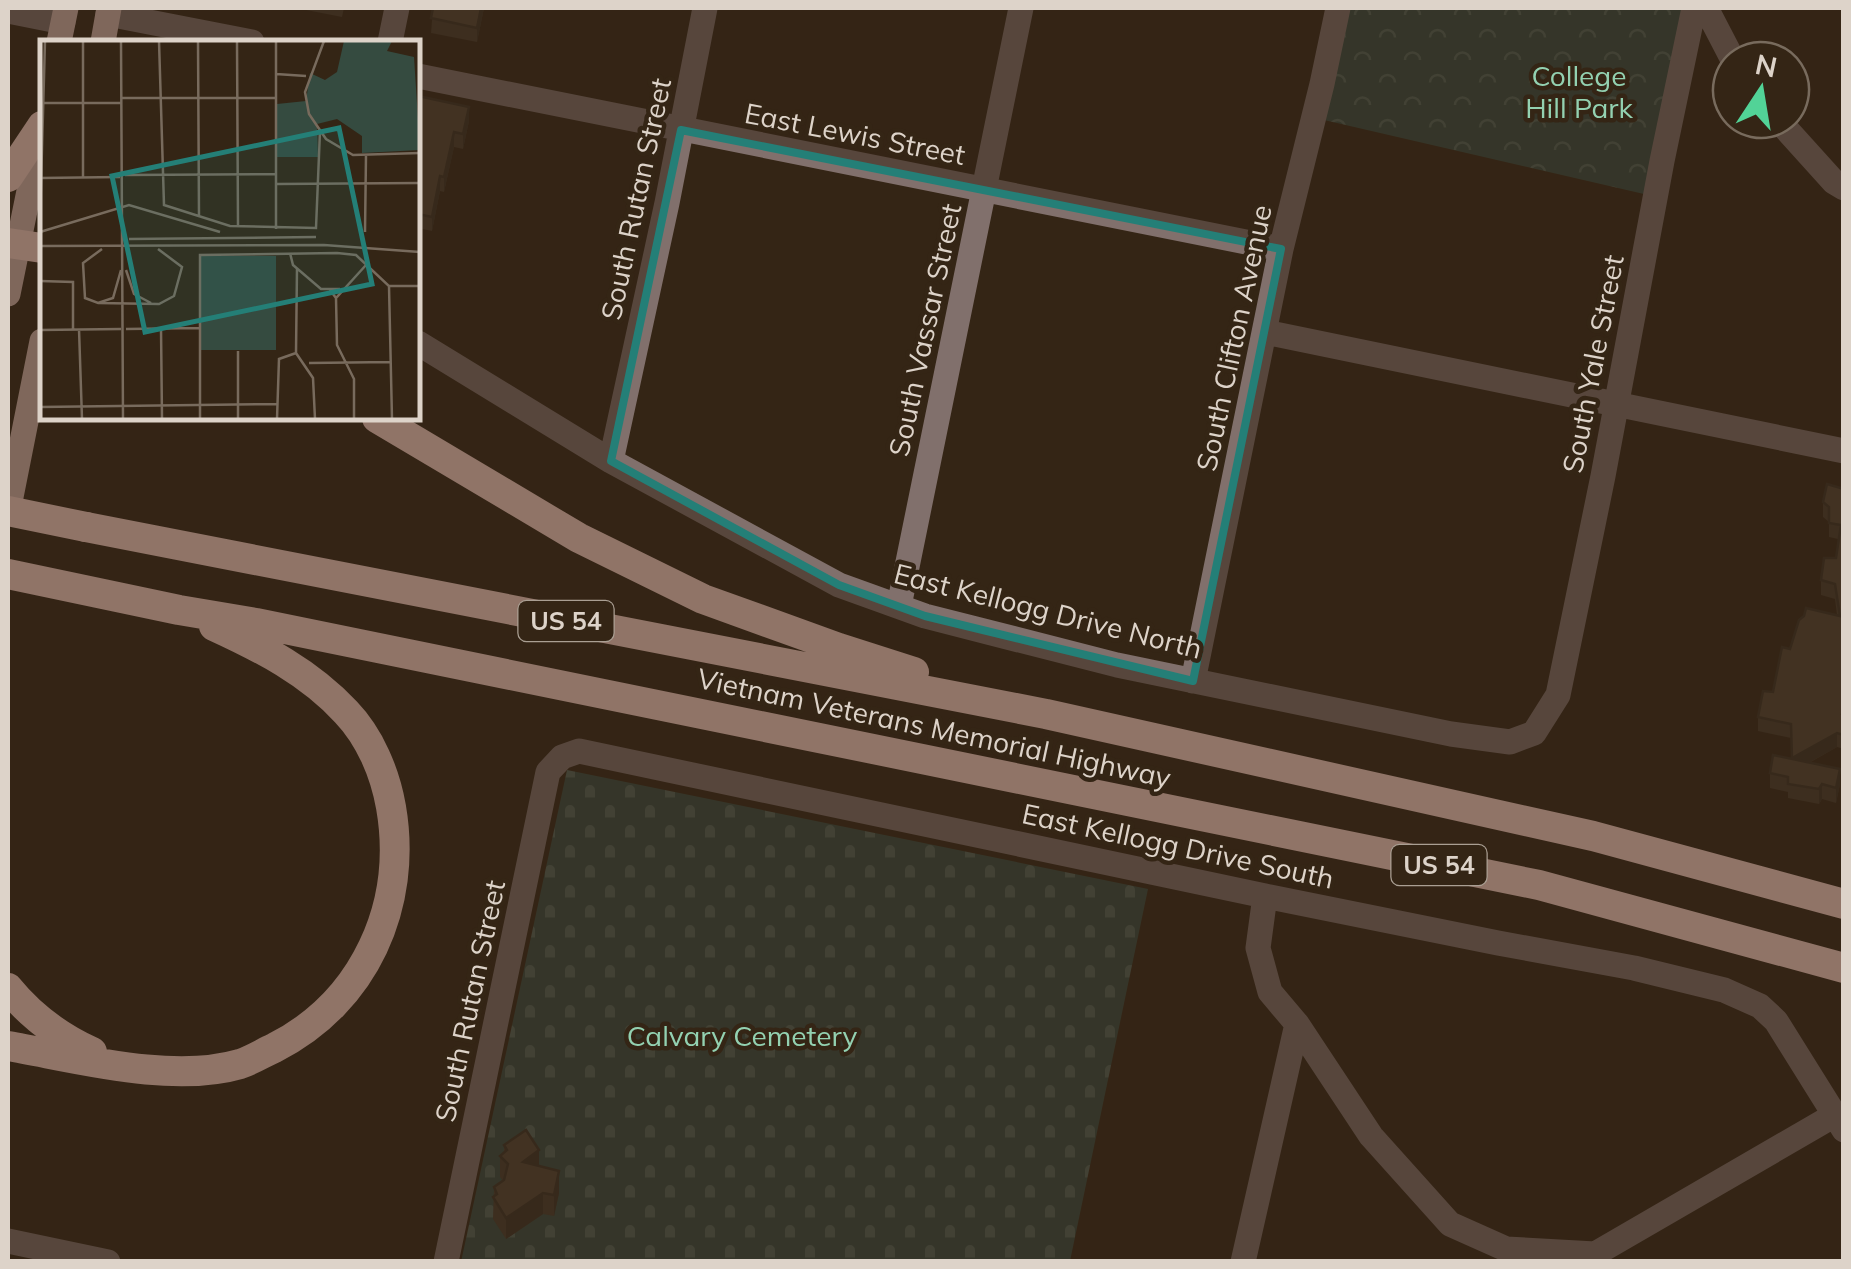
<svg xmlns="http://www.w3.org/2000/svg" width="1851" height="1269" font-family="Mulish,sans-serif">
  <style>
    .cemetery { fill: url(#cemetery-stones) }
    .park { fill: url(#park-crowns) }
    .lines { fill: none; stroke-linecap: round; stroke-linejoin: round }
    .minor { stroke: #81706c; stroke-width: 25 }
    .major { stroke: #dab8b0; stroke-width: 25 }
    .highway { stroke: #fed4cb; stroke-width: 30 }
    .highway-bridge { stroke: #fed4cb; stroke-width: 30 }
    .wall { fill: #473a2b }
    .shaded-wall { fill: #3a3023 }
    .building { fill: #534432; stroke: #3a3023; stroke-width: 2.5 }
    .marked { fill: none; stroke: #247f77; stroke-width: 8; stroke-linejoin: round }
    .labels { text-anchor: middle; stroke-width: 9; stroke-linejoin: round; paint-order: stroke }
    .shield { fill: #342515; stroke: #aa9f93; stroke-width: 2.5 }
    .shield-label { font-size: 25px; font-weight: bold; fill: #ddd3c9 }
    .park-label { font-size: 28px; fill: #93d1b1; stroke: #342515 }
    .street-label { font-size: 28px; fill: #ddd3c9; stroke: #342515 }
    .inset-road { fill: none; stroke: #786b5d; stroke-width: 2.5 }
    .view { fill: #247f77; fill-opacity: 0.15; stroke: #247f77; stroke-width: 5 }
    .inset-edge { fill: none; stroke: #ddd3c9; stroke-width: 5 }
  </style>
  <defs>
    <pattern id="cemetery-stones" width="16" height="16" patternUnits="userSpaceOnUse" patternTransform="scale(2.5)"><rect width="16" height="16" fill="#354b40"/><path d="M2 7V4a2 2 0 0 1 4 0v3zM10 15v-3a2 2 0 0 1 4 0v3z" fill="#52645a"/></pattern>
    <pattern id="park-crowns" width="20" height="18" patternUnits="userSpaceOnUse" patternTransform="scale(2.5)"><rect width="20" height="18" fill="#354b40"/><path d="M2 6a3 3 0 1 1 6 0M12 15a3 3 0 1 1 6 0" fill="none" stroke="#52645a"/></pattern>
  </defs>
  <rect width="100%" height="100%" fill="#342515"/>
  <path class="cemetery" d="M567,770l581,119 -78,372 -609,1z"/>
  <path class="park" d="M1347,8h335l-38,186 -320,-74z"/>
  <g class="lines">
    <path class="minor" d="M1706,8l27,52
      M8,11l55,11
      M108,14l144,28
      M390,42l7,-34
      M418,76l863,173
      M1778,120l56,62 10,6
      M1265,332l579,119
      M418,343l193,118 228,124 86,31 192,49 334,69 59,8 24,-9 24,-38 45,-219 59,-315 32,-153
      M611,461l56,-258 38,-195
      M899,606l122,-598
      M1193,681l88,-432 41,-165 16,-76
      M1265,896l-7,52 12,44 27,32 74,112 79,88 56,25 89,5 238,-138
      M8,1241l100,21
      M446,1262l102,-490 14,-15 17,-6 686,145 233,47 136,25 90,22 36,16 16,15 68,109
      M1243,1262l54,-238"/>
    <path class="major" d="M59,42l7,-34
      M103,42l6,-34
      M8,294l33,-162
      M8,512l34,-171"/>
    <path class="highway" d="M8,177l34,-51
      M8,243l34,5
      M377,418l202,120 124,61 136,49 75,24
      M86,527l960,187 547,122 251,68
      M8,574l171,36 77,13 1283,262 305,83
      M8,988c22,27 51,49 84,64
      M8,1046c69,12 164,38 232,18 12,-4 23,-11 34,-16 91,-46 134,-143 117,-241 -6,-34 -21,-70 -45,-95 -37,-40 -84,-64 -132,-86"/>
    <path class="highway-bridge" d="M8,511l78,16"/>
  </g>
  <path class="wall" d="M296,8h48l-2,9z
    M433,8h51l-7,34 -46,-9z
    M418,96l51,25 -6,28 -9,-2 -10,45 -4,-1 -8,40 -14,-3z
    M1844,489v260l-7,-2 -28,16 31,21 -4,19 -14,-4 -3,5 -31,-6v-6l-18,-4v-15l22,-14 -1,-21 -33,-7v-14l15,-25 17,-43 47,-34 -2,-16 -14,-4v-15l15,-22 2,-19 -9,-2v-15l-6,-5v-15z
    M504,1145l35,21 20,27 -5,23 -11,-2 -37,25 -13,-20 1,-32 9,-6 -3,-4v-21l4,-3z"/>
  <path class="shaded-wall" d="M481,8h3l-7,34v-14z
    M469,107v14l-6,28v-15z
    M454,132v15l-10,45v-15z
    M440,176v15l-8,40v-14z
    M1837,733v14l-45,25v-14z
    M1840,769v15l-4,19v-15z
    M1822,784v15l-3,5v-15z
    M539,1150v22l-16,-10z
    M559,1171v22l-5,23v-21z
    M543,1193v21l-37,25v-21z"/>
  <path class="building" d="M433,8h48l-4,20 -46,-10z
    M418,96l51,11 -6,27 -9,-2 -10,45 -4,-1 -8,41 -14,-3z
    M1827,484l17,5v219l-2,6 2,1v20l-7,-2 -45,25 -1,-34 -33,-7 5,-26 10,1 9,-45 8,2 9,-29 5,-4 2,-8 34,8 -5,-32 -14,-4 3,-22h12l5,-33 -12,-2v-16l-6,-5z
    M1773,755l67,14 -4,19 -14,-4 -3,5 -31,-5v-7l-18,-4z
    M526,1130l13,20 -16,12 36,9 -5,24 -11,-2 -37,25 -13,-21 4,-3 -3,-7 10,-7 4,-16 -8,-8 7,-6 -3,-5z"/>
  <path d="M0 0H1851V1269H0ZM681,130l600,119 -88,432 -268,-65 -86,-31 -228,-124z" fill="#342515" fill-opacity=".55" fill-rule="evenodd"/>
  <path class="marked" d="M681,130l600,119 -88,432 -268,-65 -86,-31 -228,-124z"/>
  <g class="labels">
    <g class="shield">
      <rect x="518.5" y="601" width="95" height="40" rx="8"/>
      <rect x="1391.5" y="845" width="95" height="40" rx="8"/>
    </g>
    <g class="shield-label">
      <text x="566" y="630">US 54</text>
      <text x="1439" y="874">US 54</text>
    </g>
    <g class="park-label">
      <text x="1579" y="86">College<tspan x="1579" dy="32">Hill Park</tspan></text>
      <text x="742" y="1046">Calvary Cemetery</text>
    </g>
    <g class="street-label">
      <text transform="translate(855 134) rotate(11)" y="10">East Lewis Street</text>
      <text transform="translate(636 199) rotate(-78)" y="10">South Rutan Street</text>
      <text transform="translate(925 330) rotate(-78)" y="10">South Vassar Street</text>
      <text transform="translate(1234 338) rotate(-78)" y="10">South Clifton Avenue</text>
      <text transform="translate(1593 364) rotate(-79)" y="10">South Yale Street</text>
      <text transform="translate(1048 611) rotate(14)" y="10">East Kellogg Drive North</text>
      <text transform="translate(934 728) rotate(12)" y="10">Vietnam Veterans Memorial Highway</text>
      <text transform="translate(1178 846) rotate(12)" y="10">East Kellogg Drive South</text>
      <text transform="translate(470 1001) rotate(-78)" y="10">South Rutan Street</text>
    </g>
  </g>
  <g transform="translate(40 40)">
    <rect width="380" height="380" fill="#342515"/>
    <path d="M161,216h75v94h-75z" fill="#354b40"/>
    <path d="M304,1h48l-5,10 27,6 6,93 -58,3v-17l-25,-17 -20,5 1,33h-41v-53l29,-3 4,-28 15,7 12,-8z" fill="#354b40"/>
    <path class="inset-road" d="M43,1v137M81,1l2,378M119,1l5,164 66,21 86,2 4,-97M158,1l1,176M197,1l1,186M236,1v188M284,1l-19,51 4,22 17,25 27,16 67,-2M236,34l30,2M82,58h154M0,63h82M85,135l150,-1M0,138l80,-1M236,144l144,-1M0,181l5,-180M0,192l89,-27 91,27M325,192l1,-77M89,199l187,-2M0,206l284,-1 96,7M62,209l-19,14 2,35 13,5 15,-5 8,-28M250,213l3,12 28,24h19M257,228l-1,85 17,25 2,41M86,230l8,24 17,9M0,241l33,1v47M349,246h31M290,250l6,8 30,-33M296,258l1,47 17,34v40M58,263l61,1 15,-8 8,-29 -24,-18M121,288l1,91M39,289l3,90M86,289l73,-1M0,290l81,-1M198,311v68M269,323l82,-1M0,367l237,-3M160,379v-164l137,-2 19,2 33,31 3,133M237,379l2,-60 17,-6"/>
    <path class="view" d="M299,88l33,156 -227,48 -33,-156z"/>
    <rect width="380" height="380" class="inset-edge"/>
  </g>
  <rect width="1851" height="1269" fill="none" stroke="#ddd3c9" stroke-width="20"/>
  <g transform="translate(1761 90) rotate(12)"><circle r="48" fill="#342515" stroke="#786b5d" stroke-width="2.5"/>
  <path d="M0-8L18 38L0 25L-18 38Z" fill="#52d397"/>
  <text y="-15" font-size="28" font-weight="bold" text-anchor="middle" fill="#ddd3c9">N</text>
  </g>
</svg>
